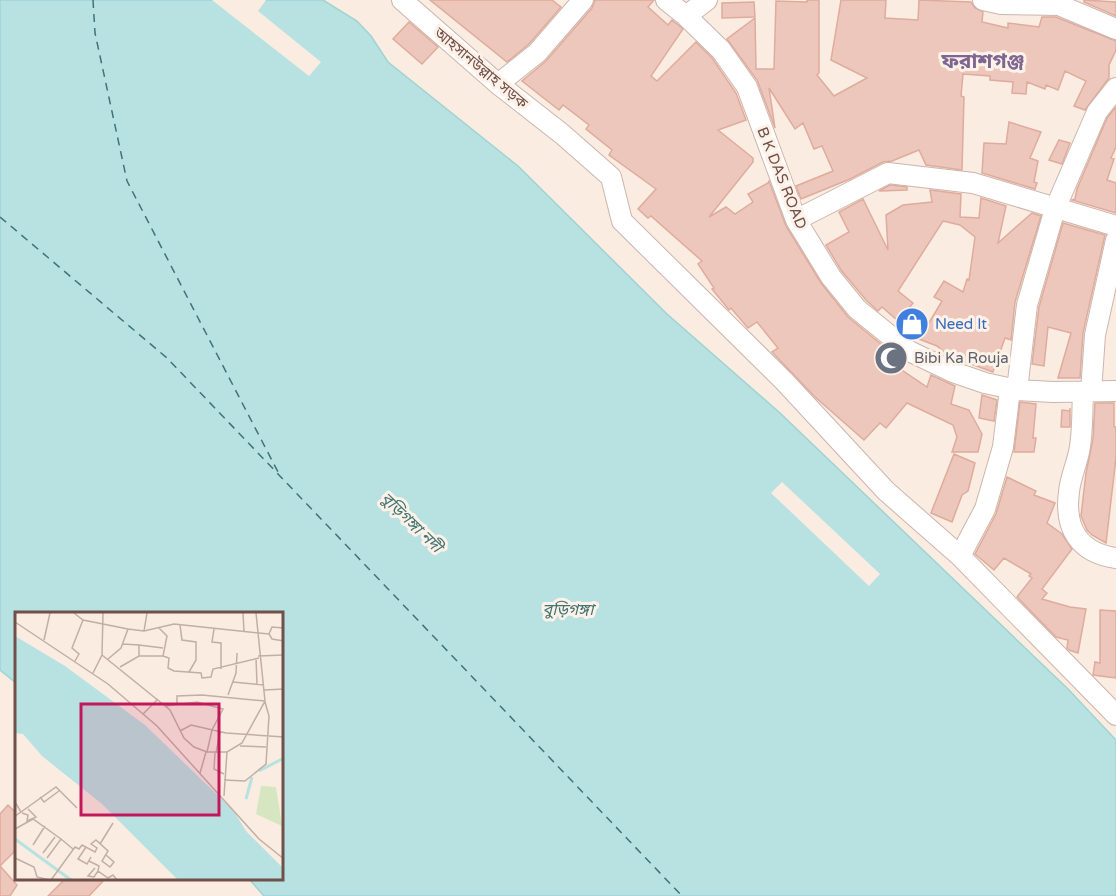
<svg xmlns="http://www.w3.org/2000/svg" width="1116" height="896" font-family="'Varela Round','Noto Sans Bengali',sans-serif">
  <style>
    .water { fill: #b8e2e1; stroke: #9fd3d2; stroke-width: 1.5 }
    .pier { fill: #faece1 }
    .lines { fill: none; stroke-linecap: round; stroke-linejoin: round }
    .ferry { stroke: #407474; stroke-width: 1.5; stroke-dasharray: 8 6; stroke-linecap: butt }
    .building { fill: #edc7bb; stroke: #dfab9c; stroke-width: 1.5; fill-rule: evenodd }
    .minor-casing { stroke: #ccb5ac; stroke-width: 22 }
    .minor { stroke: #fff; stroke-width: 20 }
    .labels { text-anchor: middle; stroke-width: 6; stroke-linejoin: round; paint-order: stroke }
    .street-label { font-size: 15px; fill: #6f514a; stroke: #fef1e7 }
    .shop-label { font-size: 15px; fill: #366cbe; stroke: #fef1e7; text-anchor: start }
    .worship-label { font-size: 15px; fill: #5b616d; stroke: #fef1e7; text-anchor: start }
    .water-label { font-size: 16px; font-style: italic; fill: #407474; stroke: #fef1e7 }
    .district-label { font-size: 21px; font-weight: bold; fill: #7c6692; stroke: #fef1e7 }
    .inset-river { fill: none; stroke: #b8e2e1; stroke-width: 3 }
    .inset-road { fill: none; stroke: #c2aea5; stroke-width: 1.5 }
    .view { fill: #c2185b; fill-opacity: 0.15; stroke: #c2185b; stroke-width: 3 }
    .inset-edge { fill: none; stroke: #6f514a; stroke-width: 3 }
  </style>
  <rect width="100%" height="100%" fill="#faece1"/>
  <path class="water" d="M0,0h323l34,21 14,15 17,26 130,104 149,148 113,99 288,276 48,51v156h-852l-14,-16h32v-266h-266v69l-16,-13z"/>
  <path class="pier" d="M212,0h54l-8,11 63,51 -12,14z
    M782,482l98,92 -11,12 -98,-93z"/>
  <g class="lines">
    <path class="ferry" d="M93,0l2,33 32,148 151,291
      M0,217l167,141 515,538"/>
  </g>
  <path class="building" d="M430,0h122l9,7 -32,37 -22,18z
    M595,0h59l-6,7 20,18 4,-5 11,9 -32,47 6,5 39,-39 16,16 24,35 10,27 -28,10 35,28v4l-44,55 17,-10 9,7 18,-12 -5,-8 20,-11 1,-2 17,45 35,57 27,34 39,32 -2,2 15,8 -4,7 31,21 4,-12 24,11 -4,18 18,6 13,24 -4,18h-26l5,-15 -4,-12 -46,-22 -21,25 -6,-5 -16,17 -49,-43 -43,-45 6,-4 -21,-26 -9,6 -17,-20 -2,2 -17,-21 2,-1 -16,-24 4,-3 -51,-45 -3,2 -10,-9 18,-20 -47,-34 3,-5 -26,-21 3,-4 -26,-20 -4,5 -37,-29 24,-20 46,-53z
    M807,0h12v73l-2,2 17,21 33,-18 -36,-18 10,-60h45l-1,18 33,2 1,-20 52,2 4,6 8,4 -1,10 26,6v-5l31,4 3,-10h14l60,24v9l-7,15v13l-24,32 -11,-4 12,-25 -21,-10 -7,19 -12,-5 -1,4 -18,-7 -1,12 -14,-1 1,-11 -23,-2v-4l-27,-2 -2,22 3,1 -2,73 -36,-5 -7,-15 -27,11 -9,1 -33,17 -49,20 -5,-13 37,-15 -11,-25 -8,3 -11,-26 -8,6 -26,-41 6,40 -18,-48 -30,-41 28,-21 1,51h18l2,-68 31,1z
    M1084,0l32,2v14l-32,-14z
    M754,2l1,15 -33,1v-15z
    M409,22l29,25 -16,17 -29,-25z
    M1116,107v40l-5,11 3,1 -7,21 9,3v30l-44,-13 3,-1 2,-10 30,-71z
    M1009,122l32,10 -11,26 8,3 -4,21 3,1 -2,6 -53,-16 2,-30 22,1z
    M1059,140l11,3 -8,21 -13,-4z
    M890,185l17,2v3l-28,1z
    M930,190l31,4 -1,23 19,1 2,-20 25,8 -8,37 34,-30 9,3 -26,86 -4,38 -6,-2 -12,34 -44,-16 -12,-10 -18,-7 -37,-32 -4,4 -12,-11 -25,-30 -15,-25 23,-13 -10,-20 24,-13 25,51 -2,-35 17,-10 29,-3zM943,221l17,4 15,12 -6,43 -2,-1 -4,13 -19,-11 -10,16 8,4 -16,27 -20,-16 7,-9 -15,-12z
    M1063,223l42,12 -22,98 -3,45h-22l13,-45 -23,-6 -4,39 -12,-2 7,-57z
    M982,395l15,5 -3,21 -15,-3z
    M1020,402l16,2 -3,34h3l-2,14h-20z
    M1095,403h19v24h2v31l-10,85 -14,-8 -5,-5 -6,-14 5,-43 7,-34z
    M1070,408v19h-9l1,-17 8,1z
    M954,454l21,9 -7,28 -6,4 -10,27 -21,-9z
    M1007,477l29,14 -2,4 21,8 -8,20 15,11 10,15 -30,40 5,4 -5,6 28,8 16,2 -8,44 -9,-3 -2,-2 1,-8 -12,-3 -39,-40 15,-19 -3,-2 2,-2 -27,-16 -10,12 -19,-16 21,-40z
    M1100,610l16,1v67l-23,-3 2,-13 5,1z
    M8,805l8,8v37l-16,16v-52z
    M0,866l17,19 -7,11h-10z
    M65,879h40l-16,17h-41z"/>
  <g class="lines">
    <defs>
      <path id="minor" d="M402,0l96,84 64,50 49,43 11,44 162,160 102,110 74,65 156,159
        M666,0l20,16 35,34 26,37 49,133 35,57 26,32 52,42 44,21 32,11 32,7 36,2 63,-1
        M983,0l18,4 58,1 57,24
        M686,16l21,-16
        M498,84l39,-31 46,-53
        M796,220l92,-47 85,10 143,43
        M1017,390l10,-85 28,-96 42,-97 19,-24
        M1083,392c-1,20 0,41 -4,60 -3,14 -9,27 -10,40 -5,36 10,61 47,66
        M1091,392l4,-57 21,-95
        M960,556l25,-47 18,-62 7,-58"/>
    </defs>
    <use href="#minor" class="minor-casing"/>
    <use href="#minor" class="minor"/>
  </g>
  <defs>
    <symbol id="shop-disc" viewBox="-11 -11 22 22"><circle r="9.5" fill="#3f7fe0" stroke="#fef1e7"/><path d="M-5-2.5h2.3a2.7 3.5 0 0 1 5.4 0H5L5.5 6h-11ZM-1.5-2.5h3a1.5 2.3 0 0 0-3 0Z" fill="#fff"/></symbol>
    <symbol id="mosque-disc" viewBox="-11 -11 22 22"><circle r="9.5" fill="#6b7280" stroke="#fef1e7"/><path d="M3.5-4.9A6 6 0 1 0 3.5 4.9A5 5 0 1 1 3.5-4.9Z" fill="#fff"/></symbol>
  </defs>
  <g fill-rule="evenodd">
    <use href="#shop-disc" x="893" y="305" width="38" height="38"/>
    <use href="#mosque-disc" x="872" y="339" width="38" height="38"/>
  </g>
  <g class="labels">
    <g class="street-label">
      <text transform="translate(481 68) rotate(40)" y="5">আহসানউল্লাহ সড়ক</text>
      <text transform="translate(782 178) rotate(68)" y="5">B K DAS ROAD</text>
    </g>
    <g class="shop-label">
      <text x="935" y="329">Need It</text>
    </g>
    <g class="worship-label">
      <text x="914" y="363">Bibi Ka Rouja</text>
    </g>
    <g class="water-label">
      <text transform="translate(412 522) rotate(44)" y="6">বুড়িগঙ্গা নদী</text>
      <text x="568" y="615">বুড়িগঙ্গা</text>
    </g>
    <g class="district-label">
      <text x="983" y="68">ফরাশগঞ্জ</text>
    </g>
  </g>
  <g transform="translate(15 612)">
    <rect width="268" height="268" fill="#faece1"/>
    <path d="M246,174l15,1 6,39 -26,-12z" fill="#d6e6c1"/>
    <path d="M0,24l50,30 80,59 88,85 13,21 36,36 1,13h-105l-76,-76 -60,-48 -19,-22 -8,-1z" fill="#b8e2e1"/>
    <path class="inset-river" d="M1,32l13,45M0,70l24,13 63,53 126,132M76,78l6,36 17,33M244,159l25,-13M231,187l6,-22M0,227l56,41"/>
    <path class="inset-road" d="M59,1l9,7 45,9 16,2 30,-7 95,10M228,1l1,19M0,10l93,62 49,42 102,113 25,20M165,13l2,15 14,2v18l-7,12M144,16l8,8 -4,20M269,16l-12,-1 -3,7 3,5 12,2M199,17l-2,13 9,1v26M129,19l3,-18M29,28l6,-27M108,32l16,1v11M124,33l24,3M87,43l68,55 14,28 10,9 13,5h20l15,-9 23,-42 -9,-88M243,44l26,-1M241,46l1,26M93,47l13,-11 7,-19M60,49l4,-7 -7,-6 11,-28M105,55l19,-11h24l6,2 -1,10 6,3 27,2 1,5 9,-1 2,-8 46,-11M78,61l9,-18 1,-42M218,70l31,3M249,78l20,-1M213,83l8,-22 1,-20M162,91v-7l25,-1 63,6M151,94l31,-4 26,7 -11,21 -5,22M128,102l15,-15M165,119l11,-6 35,8 58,4M225,134l26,1M200,141l-1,16 10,5M201,141l4,-21M185,161l6,-21M209,168l21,1 21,-17 3,-48 -4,-14M209,184l3,-44M25,185l4,5 15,-11M0,190l6,10 -6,4M6,200l35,-25 21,21M7,201l6,2 -1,6 9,-4 -8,-8M0,217l18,-10 28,20M85,232l13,-21M18,233l12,-19M71,235l-8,12 9,5 4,-7M28,241l12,-16M0,246l19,9 3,10 12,3M32,246l14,-19 12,10M74,249l10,5 -1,5 10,7 5,-3 4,5M80,256l-7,8 6,1 4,-6M36,268l24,-33 4,2 3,-4 13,7 2,-4 -6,-4 5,-4 12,11 -6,10 8,6 4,-5 -8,-7"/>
    <path class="view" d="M66,92h138v111h-138z"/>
    <rect width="268" height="268" class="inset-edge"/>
  </g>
</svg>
